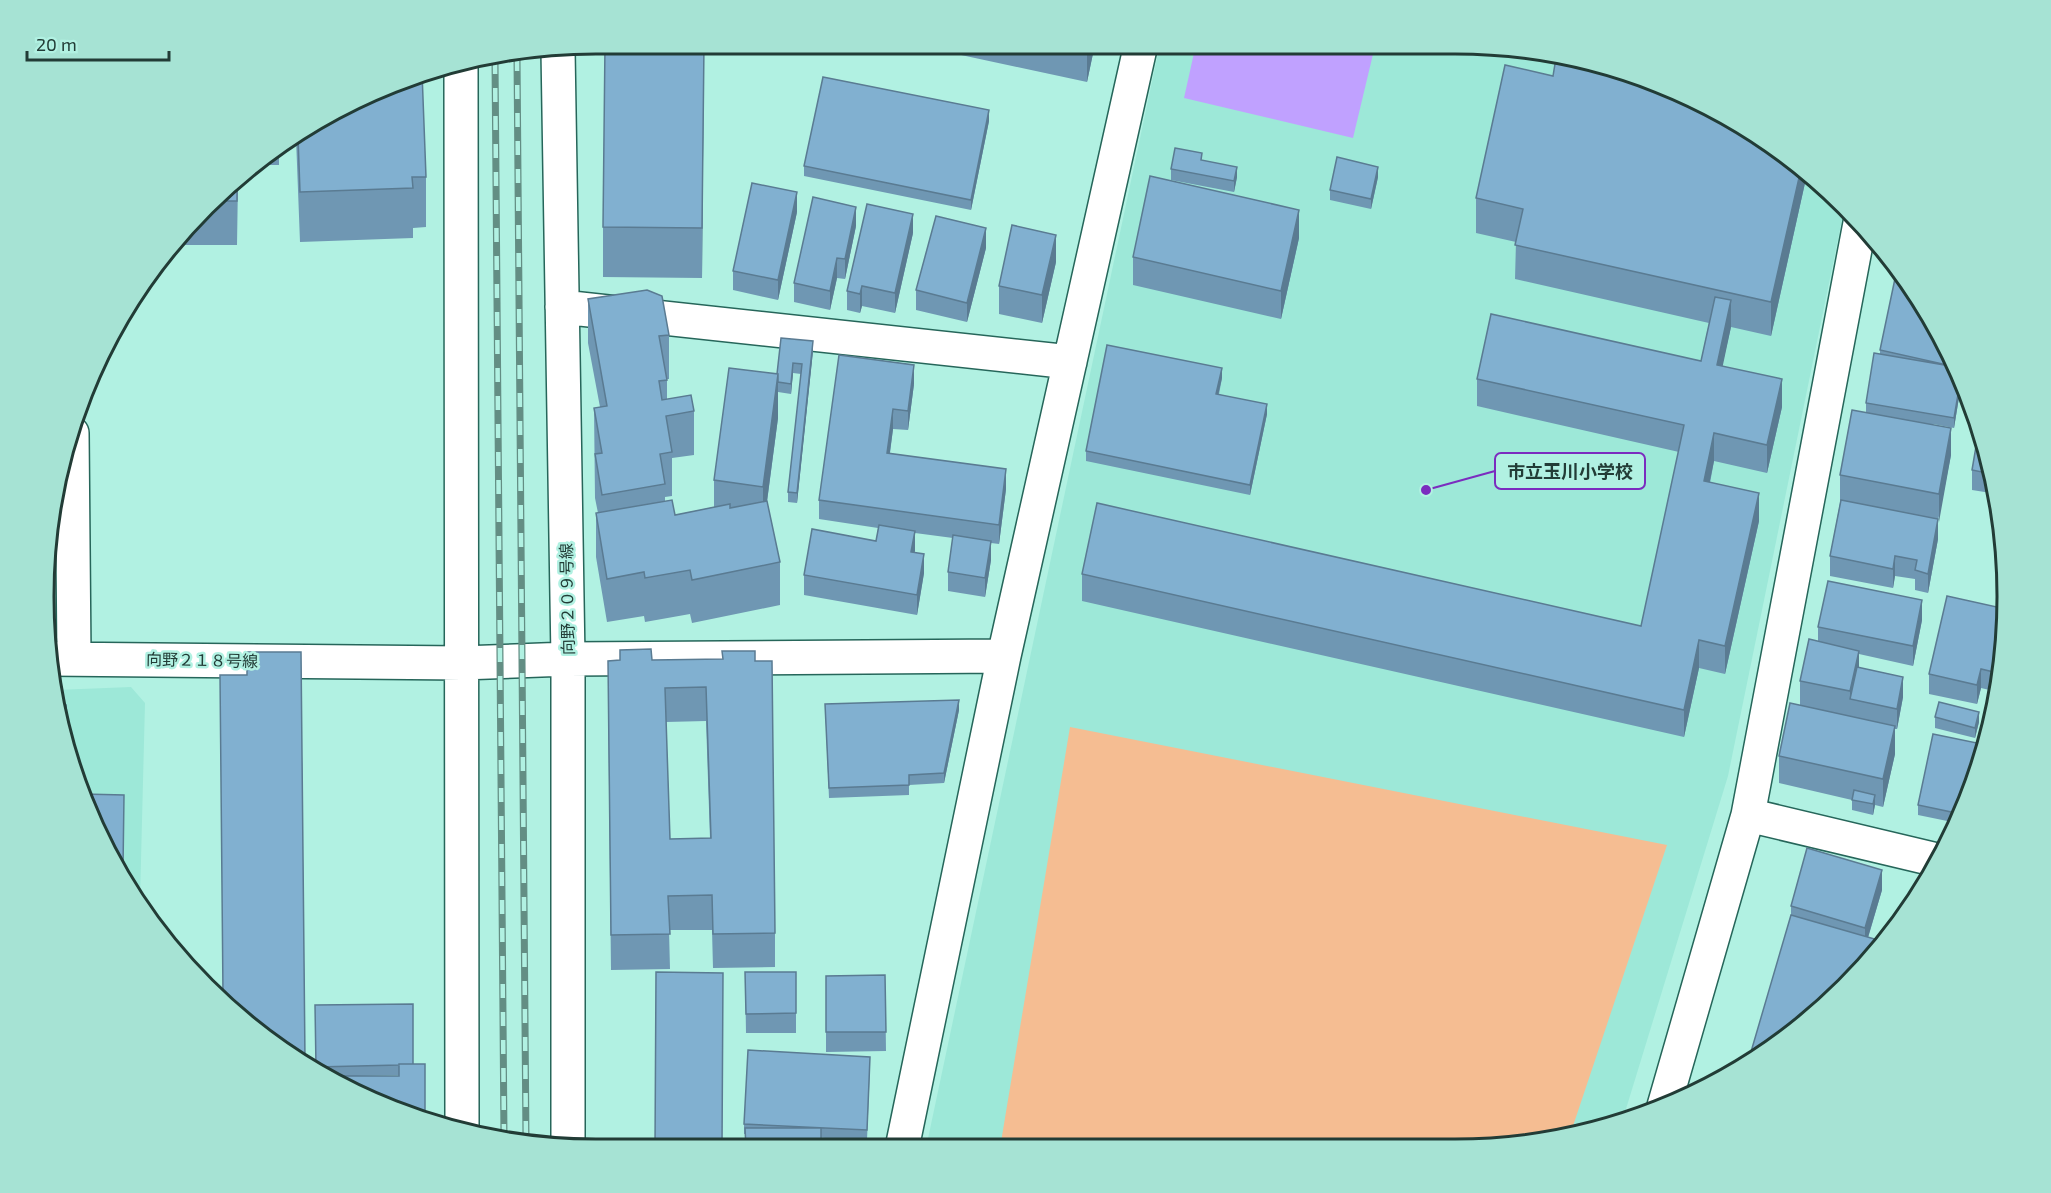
<svg xmlns="http://www.w3.org/2000/svg" width="2051" height="1193" font-family="'Exo 2','Noto Sans JP',sans-serif">
  <style>
    .built { fill: #9de8d8 }
    .green { fill: #f5bd92 }
    .water { fill: #c0a1ff }
    .lines { fill: none; stroke-linecap: round; stroke-linejoin: round }
    .street-casing { stroke: #26665a; stroke-width: 36 }
    .street { stroke: #fff; stroke-width: 33 }
    .rail-casing { stroke: #638e84; stroke-width: 7 }
    .rail { stroke: #b1f1e2; stroke-width: 4.5; stroke-dasharray: 14; stroke-linecap: butt }
    .wall { fill: #6f97b3; fill-rule: evenodd }
    .shaded-wall { fill: #5a7b92 }
    .building { fill: #81b0d0; stroke: #5a7b92; stroke-width: 1.5; fill-rule: evenodd }
    .labels { text-anchor: middle; stroke-width: 5; stroke-linejoin: round; paint-order: stroke }
    .street-label { font-size: 16px; fill: #223c36; stroke: #b1f1e2 }
    .rim { fill: none; stroke: #223c36; stroke-width: 3 }
    .leader { fill: none; stroke: #7b2cbf; stroke-width: 2 }
    .callout-dot { fill: #7b2cbf; stroke: #b1f1e2; stroke-width: 2 }
    .callout { fill: #b1f1e2; stroke: #7b2cbf; stroke-width: 2 }
    .callout-label { font-size: 18px; text-anchor: middle; font-weight: bold; fill: #223c36 }
  </style>
  <rect width="100%" height="100%" fill="#b1f1e2"/>
  <path class="built" d="M1160,44l316,1 162,31 123,61 84,68 -117,571 -106,346 -131,26h-565z
    M131,687l14,16 -5,197 -67,-125 -17,-85z"/>
  <path class="green" d="M1070,727l597,118 -96,287 -80,16h-491z"/>
  <path class="water" d="M1196,44l154,1 24,5 -21,88 -169,-40z"/>
  <g class="lines">
    <defs>
      <path id="street" d="M558,50l10,609v489
        M461,66l1,1063
        M562,307l508,55
        M72,433l2,225
        M50,659l412,4 106,-4 436,-3
        M1748,815l189,45
        M1664,1106l84,-291 112,-592
        M902,1148l102,-492 137,-612"/>
    </defs>
    <use href="#street" class="street-casing"/>
    <use href="#street" class="street"/>
    <defs>
      <path id="rail" d="M517,57l9,1085
        M495,60l9,1077"/>
    </defs>
    <use href="#rail" class="rail-casing"/>
    <use href="#rail" class="rail"/>
  </g>
  <path class="wall" d="M704,44l-2,234 -99,-1v-50z
    M910,44h185l-8,38z
    M419,73l7,104v50l-13,1v10l-113,4 -4,-104z
    M1553,76l208,61 46,37 -36,162 -40,-9 -9,39 60,41 -15,66 -53,-12 -4,22 49,38 -34,153 -26,-6 -15,69 -602,-136v-27l559,52 38,-174 -202,-46v-27l224,-18 8,-38 -194,-44 1,-37 -40,-9v-35z
    M989,121l-18,89 -167,-34v-10z
    M279,147v18h-13v-10z
    M1171,169l66,8 -3,15 -63,-12z
    M1378,177l-7,32 -41,-9v-10z
    M238,181l-1,64h-59z
    M797,212l-19,88 -45,-10v-19z
    M856,226l-11,53 -8,-1 -7,32 -36,-8v-19z
    M913,233l-18,80 -33,-7 -2,7 -13,-3v-19z
    M1299,238l-18,81 -148,-34v-28z
    M986,248l-19,74 -51,-12v-20z
    M1056,262l-14,61 -43,-9v-28z
    M1914,289l48,90 -8,49 -21,-4 18,31 -13,66v18l-10,54 -13,-3v-11l-20,-3 -2,12 -63,-12v-20l10,-53v-28l26,-63v-9l14,-49v-4z
    M588,299l81,36v44h-2v20l27,12v44l-22,3v38l-7,1v4l10,14 39,-8v-27l63,-106 4,-36 32,13 -16,152 -9,-1v-10l13,-118 -8,-1 -2,21 -13,-2v26l-11,84 13,60v43l-88,18 -2,-9 -45,8 -1,-6 -37,6 -11,-65v-44h2l-3,-15 -1,-90 6,-1 -12,-64z
    M1222,378l-3,16 48,20 -17,81 -164,-34v-10z
    M914,384l-6,46 -15,-1 -3,24 116,36 -7,55 -8,-1v17l-6,37 -37,-6v-19l5,-34 -38,-5 -1,19 10,21 -7,42 -113,-20v-20l72,-34 2,-13 -59,-9v-19z
    M1979,429l18,59 1,16 -7,-2v-9l-19,-3v-20z
    M2006,609l-8,83 -17,-4 -4,16 -48,-10v-20z
    M1922,620l-9,46 -54,-12v14l44,29 -6,32h-2v25l-12,53 -8,-2 -2,10 -21,-5v-10l-73,-17v-27l21,-51v-24l18,-40v-14z
    M301,652l4,412 -15,-8 -43,-381z
    M652,660l103,1 20,272v34l-62,1 -1,-38h-43l1,39 -59,1 -3,-275zM706,721l4,117 -40,1 -4,-117z
    M825,704l134,6 -15,73 -35,2v10l-80,3z
    M1935,717l44,5 -4,16 -40,-10z
    M1977,753l-14,59 -6,11 -39,-8v-10z
    M1882,890l-14,48 10,10 -87,-33v-9z
    M745,972h51v61h-50z
    M885,975l1,76 -60,1v-76z
    M315,1005l98,59 5,56 -102,-50zM399,1075v1h-42z
    M870,1067l-3,73 -123,-6v-10z"/>
  <path class="shaded-wall" d="M704,44l-2,234v-50z
    M1087,44h8l-8,38z
    M989,110v11l-18,89v-10z
    M1237,167v10l-3,15v-11z
    M1378,167v10l-7,32v-10z
    M1801,169l6,5 -36,162v-34z
    M797,192v20l-19,88v-20z
    M856,207v19l-11,53v-20z
    M1299,210v28l-18,81v-28z
    M913,214v19l-18,80v-20z
    M986,228v20l-19,74v-19z
    M1056,235v27l-14,61v-28z
    M837,258v20l-7,32v-19z
    M862,286v20l-2,7v-19z
    M1731,300v27l-14,66v-28z
    M813,341v10l-16,152v-10z
    M793,363v10l-2,21v-10z
    M914,365v19l-6,46v-19z
    M1222,368v10l-6,26v-10z
    M778,374v44l-15,113v-44z
    M1961,377l1,2 -8,49v-10z
    M1782,379v28l-15,66v-28z
    M1267,404v10l-17,81v-10z
    M893,409v20l-6,44v-20z
    M1951,428v27l-12,67v-28z
    M1714,433v28l-10,48v-28z
    M1006,469v20l-7,55v-19z
    M1759,493v28l-34,153v-28z
    M1938,519v20l-10,54v-19z
    M915,531v20l-4,20v-19z
    M991,541v19l-6,37v-19z
    M924,554v19l-7,42v-20z
    M1895,556v20l-2,12v-19z
    M1922,600v20l-9,46v-20z
    M1699,640v28l-15,69v-27z
    M1859,651v27l-9,21v-8z
    M2001,658l-3,34v-19z
    M1981,669v19l-4,16v-19z
    M1903,677v20l-6,32v-20z
    M959,700v10l-15,73v-10z
    M1979,712v10l-4,16v-10z
    M1895,726v28l-12,53v-28z
    M1977,743v10l-14,59 -2,5z
    M1875,795v10l-2,10v-11z
    M1882,870v20l-17,57v-19z"/>
  <path class="building" d="M605,44h99l-2,184 -99,-1z
    M1556,58l78,16 127,63 40,32 -30,133 -256,-57 8,-36 -47,-11 29,-133 48,11z
    M422,72l4,105h-14l1,11 -113,4 -2,-55 121,-64z
    M823,77l166,33 -18,90 -167,-34z
    M279,147v8h-13v-1z
    M1175,148l27,5 -1,7 36,7 -3,14 -63,-12z
    M1337,157l41,10 -7,32 -41,-9z
    M1150,176l149,34 -18,81 -148,-34z
    M237,182v19h-18z
    M752,183l45,9 -19,88 -45,-9z
    M813,197l43,10 -11,52 -8,-1 -7,33 -36,-8z
    M867,204l46,10 -18,79 -33,-7 -2,8 -13,-3z
    M936,216l50,12 -19,75 -51,-13z
    M1012,225l44,10 -14,60 -43,-9z
    M1897,269l17,20 42,78 -76,-17z
    M647,290l15,6 7,39 -10,1 8,44 -8,1 3,19 29,-5 3,16 -28,5 6,36 -12,2 5,30 -63,11 -7,-41 7,-1 -8,-45 13,-2 -19,-107z
    M1715,297l16,3 -14,65 65,14 -15,66 -53,-12 -10,48 55,12 -34,153 -26,-6 -15,70 -602,-136 15,-71 544,123 43,-201 -207,-46 14,-65 210,47z
    M781,338l32,3 -16,152 -9,-1 14,-128 -9,-1 -2,21 -13,-2v-8h-1z
    M1107,345l115,23 -6,26 51,10 -17,81 -164,-34z
    M1874,353l82,14 5,10 -7,41 -88,-15z
    M839,355l75,10 -6,46 -15,-2 -6,44 119,16 -7,56 -180,-25z
    M729,368l49,6 -15,113 -49,-7z
    M1852,410l99,18 -12,66 -99,-19z
    M1979,429l16,55 -4,-1 1,-9 -20,-4z
    M672,500l3,15 55,-11v4l37,-7 13,61 -88,18 -2,-10 -45,8 -1,-6 -37,7 -11,-66z
    M1841,500l97,19 -10,55 -13,-4 2,-10 -22,-4 -2,13 -63,-13z
    M879,525l36,6 -4,21 13,2 -7,41 -113,-20 8,-46 64,12z
    M953,535l38,6 -6,37 -37,-6z
    M1828,581l94,19 -9,46 -95,-19z
    M1947,596l59,13 -5,49 -3,15 -17,-4 -4,16 -48,-11z
    M1809,639l50,12 -9,40 -50,-10z
    M651,649l1,11 71,-1 -1,-8h33v10h17l3,272 -62,1 -1,-39 -44,1 2,38 -59,1 -3,-274 12,-1v-10zM706,687l5,151 -41,1 -5,-151z
    M247,652h54l4,408h-9l-6,-4 -67,-62 -3,-319h27z
    M1857,667l46,10 -6,32 -47,-10z
    M959,700l-15,73 -35,2v10l-80,3 -4,-84z
    M1939,702l40,10 -4,16 -40,-11z
    M1790,703l105,23 -12,53 -104,-23z
    M59,705h7l4,57z
    M1933,734l44,9 -16,71 -43,-9z
    M1854,790l21,5 -2,9 -21,-4z
    M83,794l41,1 -1,74z
    M1807,848l75,22 -17,58 -74,-22z
    M1791,915l87,25 -4,12 -29,36 -97,74z
    M656,972l67,1 -1,175h-67z
    M745,972h51v41l-50,1z
    M885,975l1,57h-60v-56z
    M413,1004v60h-14v1l-83,2 -1,-62z
    M748,1050l122,7 -3,73 -123,-6z
    M399,1064h26v57l-7,-1 -89,-44h70z
    M745,1128h76v20h-75z"/>
  <g class="labels">
    <g class="street-label">
      <text transform="translate(567 599) rotate(-91)" y="6">向野２０９号線</text>
      <text transform="translate(202 660) rotate(1)" y="6">向野２１８号線</text>
    </g>
  </g>
  <path d="M0 0H2051V1193H0ZM596 54H1455A542 542 0 0 1 1997 596V597A542 542 0 0 1 1455 1139H596A542 542 0 0 1 54 597V596A542 542 0 0 1 596 54Z" fill="#a6e3d4" fill-rule="evenodd"/>
  <path class="rim" d="M596 54H1455A542 542 0 0 1 1997 596V597A542 542 0 0 1 1455 1139H596A542 542 0 0 1 54 597V596A542 542 0 0 1 596 54Z"/>
  <path class="leader" d="M1426 490L1495 471"/>
  <circle class="callout-dot" cx="1426" cy="490" r="6"/>
  <rect class="callout" x="1495" y="453" width="150" height="36" rx="6"/>
  <g class="callout-label">
    <text x="1570" y="478">市立玉川小学校</text>
  </g>
  <path d="M27 51v9h142v-9" fill="none" stroke="#223c36" stroke-width="3"/>
  <text x="36" y="51" font-size="18" fill="#223c36" stroke="#b1f1e2" stroke-width="4.5" paint-order="stroke">20 m</text>
</svg>
